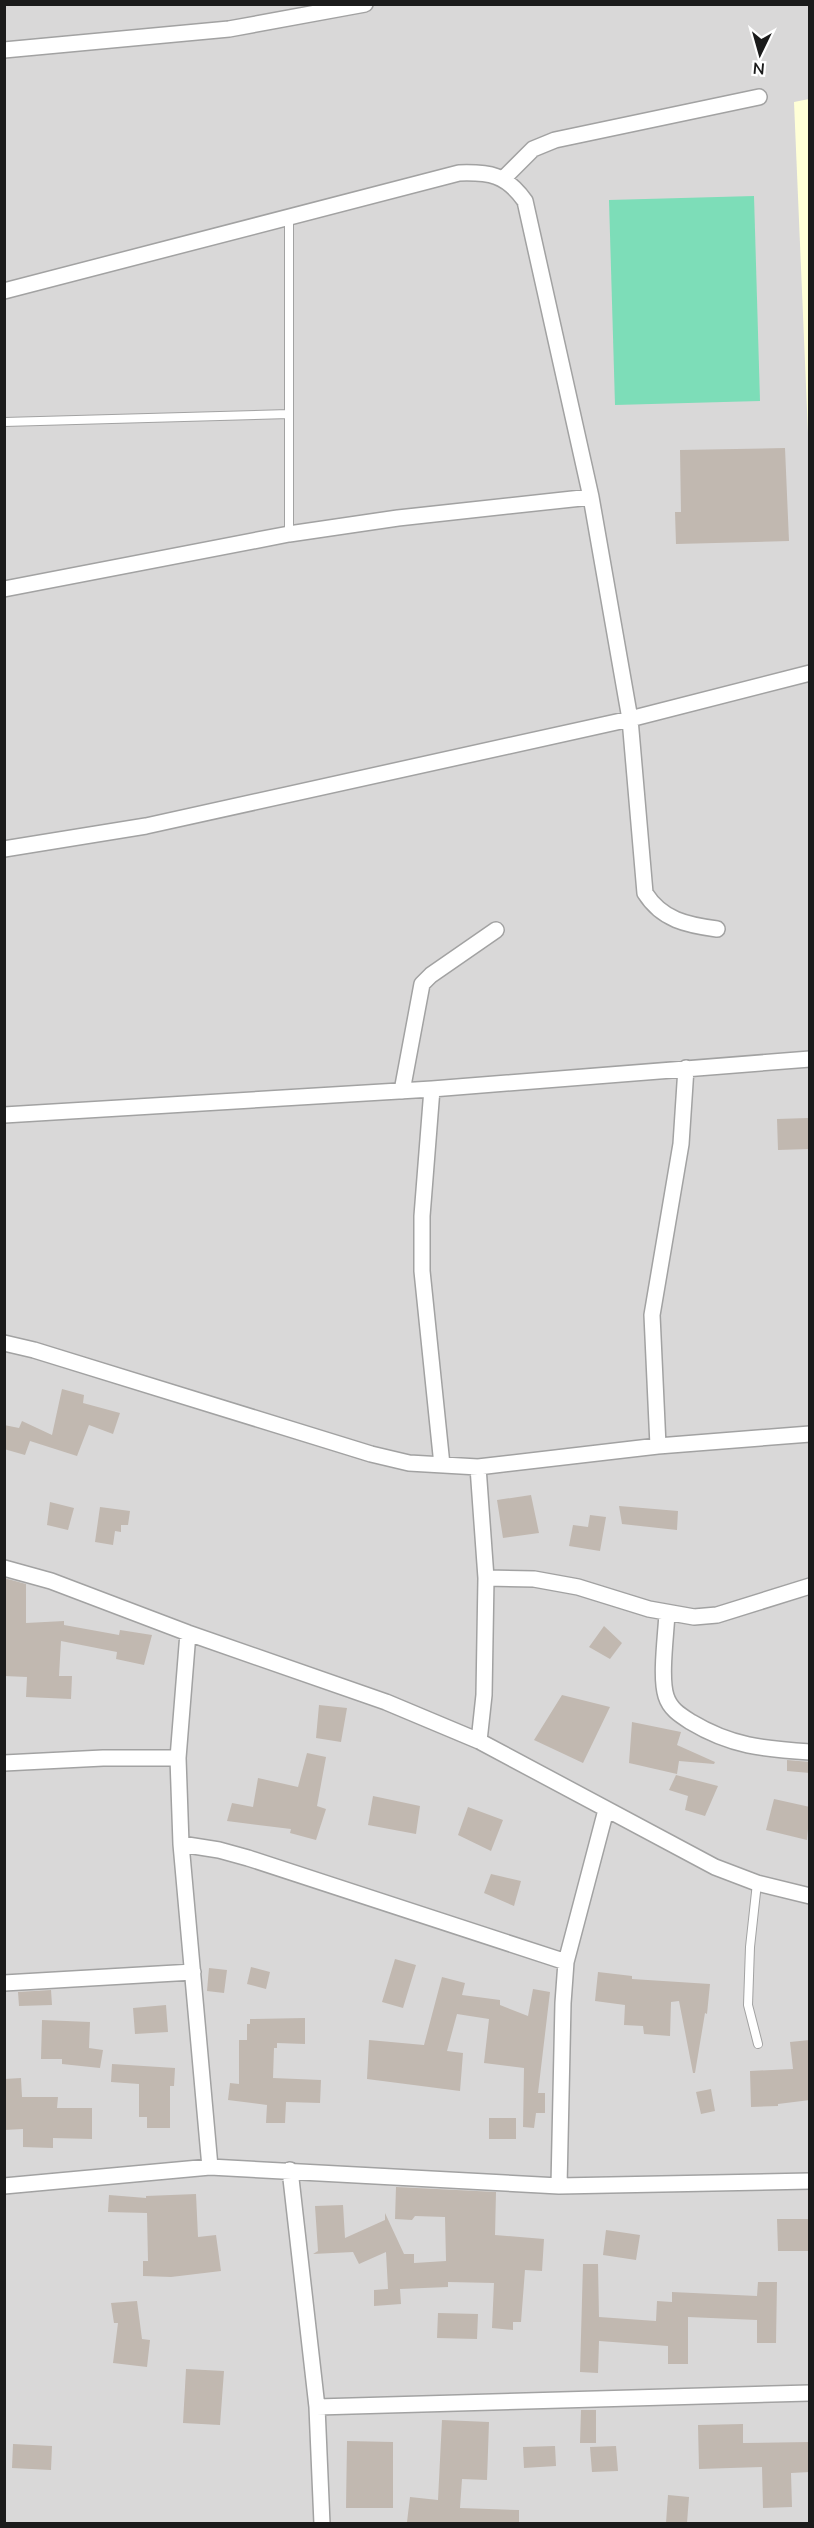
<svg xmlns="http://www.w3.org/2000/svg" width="814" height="2528" font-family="'Nunito Sans',sans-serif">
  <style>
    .residential { fill: #d9d8d8 }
    .education { fill: #ffffd7 }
    .pitch { fill: #7dddb8 }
    .building { fill: #c1b8b0 }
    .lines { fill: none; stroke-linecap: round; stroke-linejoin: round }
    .lane-casing { stroke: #a2a2a2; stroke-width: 10 }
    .street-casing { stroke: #a2a2a2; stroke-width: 18 }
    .lane { stroke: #fff; stroke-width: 8 }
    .street { stroke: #fff; stroke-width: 15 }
  </style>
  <rect width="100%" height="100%" fill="#ede9e0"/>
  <path class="residential" d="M5,5h804v2518h-804z"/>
  <path class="education" d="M809,99h1l-1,358 -15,-355z"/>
  <path class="pitch" d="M754,196l6,205 -145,4 -6,-205z"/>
  <path class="building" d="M785,448l4,93 -113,3 -1,-32h6l-1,-62z
    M808,1118l1,31 -31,1 -1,-31z
    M62,1389l22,6 -1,8 37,10 -7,21 -24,-9 -12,31 -47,-15 -5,14 -21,-6v-24l15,3 3,-7 30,14z
    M531,1495l8,38 -36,5 -6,-38z
    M50,1502l24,6 -6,22 -21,-5z
    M619,1506l59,5 -1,19 -55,-6z
    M100,1507l30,4 -2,14h-7v7l-6,-1 -2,14 -18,-3z
    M590,1515l16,2 -6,34 -31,-5 4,-21 15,2z
    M4,1578l22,6v39l38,-2v4l55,10 1,-5 32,5 -8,30 -28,-6 1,-7 -56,-11 -2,35h13l-1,23 -45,-2 1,-20 -23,-1z
    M604,1626l18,17 -12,16 -21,-12z
    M562,1695l48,12 -27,56 -49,-23z
    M319,1705l28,3 -6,34 -25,-4z
    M632,1722l49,10 -4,13 38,17 -1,2 -35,-3 -2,13 -48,-11z
    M307,1753l19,4 -9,49 9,3 -10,31 -26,-7 1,-4 -64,-8 5,-18 21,4 5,-29 40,9z
    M787,1760l23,2v11l-23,-2z
    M676,1775l42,11 -13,30 -20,-6 3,-14 -19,-6z
    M373,1796l47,10 -4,28 -48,-9z
    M774,1799l36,8 -3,33 -41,-10z
    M468,1807l35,13 -12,31 -33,-16z
    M491,1874l30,7 -7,25 -30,-13z
    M395,1959l21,6 -13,43 -21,-6z
    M251,1967l19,5 -4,17 -19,-5z
    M209,1968l18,2 -3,23 -17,-2z
    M598,1972l34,4v3l78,5 -3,30 -2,-1 -10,60h-2l-14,-72 -8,1 -1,34 -26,-2 -1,-8 -19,-1 1,-20 -30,-4z
    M442,1977l23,6 -3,12 38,5v5l28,11 5,-27 17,3 -12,101h7v20h-9l-2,15 -11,-1 1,-59 -40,-5 5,-44 -32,-5 -10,37 16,2 -3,38 -93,-12 2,-39 55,5z
    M51,1990l1,15 -33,1 -1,-14z
    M166,2005l2,27 -33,2 -2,-26z
    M305,2018v26l-28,-1v5h-3l-1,30 48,2 -1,23 -34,-1 -1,21h-19l1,-18 -39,-5 2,-17 9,1v-44h8v-16h3v-5z
    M42,2020l48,2 -1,26 14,2 -3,18 -38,-4v-5h-21z
    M810,2040v60l-32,4v2l-27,1 -1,-36 43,-2 -3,-27z
    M112,2064l63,4 -1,18h-4v42h-23v-11h-8v-33l-28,-2z
    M21,2078l1,19h36l-1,11h35v31l-39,-1v10l-30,-1v-18l-19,1v-51z
    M711,2089l4,22 -14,3 -5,-22z
    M489,2118h27v21h-27z
    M396,2187l100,5 -1,43 49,4 -2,32 -17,-1 -4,52h-8v8l-21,-2 2,-45 -46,-1v5l-48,2 1,15 -27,2v-16l14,-1 -2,-37 -27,12 -6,-12 -40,2 5,-3 -3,-45 28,-1 2,33 40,-18v-7l19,41h10v9l32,-2 -1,-44 -30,-1 -3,4 -17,-1z
    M196,2194l2,43 18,-2 5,36 -50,6 -28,-1v-15h5l-1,-48 -39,-1 1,-17 37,3v-2z
    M777,2219h33v32h-32z
    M606,2230l34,5 -4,25 -33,-5z
    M583,2264h15l1,53 57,4 1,-20 15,1v-10l85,4 1,-14h19l-1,61h-19v-23l-69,-3v47h-20v-18l-69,-5 -1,32 -18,-1z
    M137,2301l5,38 8,1 -3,27 -34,-4 5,-40h-4l-3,-20z
    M438,2313l40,1 -1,25 -40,-1z
    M186,2369l38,2 -4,54 -37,-2z
    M581,2410h15v33h-16z
    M442,2420l47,2 -2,58 -25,-1 -2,29 59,2v13l-112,-1 3,-25 28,3z
    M743,2424v19l67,-1v30l-19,1 1,34 -29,1 -1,-41 -63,2 -1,-44z
    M347,2441l46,1v66h-47z
    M13,2444l39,2 -1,24 -39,-2z
    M555,2446l1,20 -32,2 -1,-21z
    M616,2446l2,25 -26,1 -2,-25z
    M668,2495l21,2 -2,26h-21z"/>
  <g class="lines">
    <defs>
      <path id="lane" d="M4,422l285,-8
        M289,534v-316
        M757,1883l-7,64 -2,58 10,39"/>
      <path id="street" d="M4,50l225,-21 136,-25
        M503,179l30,-30 22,-9 204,-43
        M4,291l455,-118c30,-1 47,1 66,28l66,296 39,222 15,174c17,27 42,32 72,36
        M4,589l285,-55 109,-16 193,-21
        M4,849l142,-23 484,-107 180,-46
        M432,1089l-10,127v55l20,194
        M402,1091l20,-107 9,-9 65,-45
        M4,1115l428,-26 378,-30
        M4,1343l30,7 337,104 38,9 69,4 180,-21 152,-12
        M658,1446l-6,-131 29,-171 5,-76
        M478,1467l8,111 -2,117 -5,46
        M4,1568l47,13 137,52 198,69 93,39 236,126 42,16 53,13
        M486,1578l48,1 44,8 71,22 45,8 23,-2 93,-29
        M667,1613c-1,22 -7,64 -1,83 4,13 14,19 25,26 40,24 72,27 119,30
        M188,1633l-10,125 3,86 29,323
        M4,1763l99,-5h75
        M181,1844l38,6 29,8 318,104
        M4,1983l189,-11
        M290,2170l27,237 5,117
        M4,2186l206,-19 349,19 251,-5
        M559,2186l4,-183 3,-41 40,-152
        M317,2407l493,-14"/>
    </defs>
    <use href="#lane" class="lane-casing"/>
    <use href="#street" class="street-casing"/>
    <use href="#lane" class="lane"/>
    <use href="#street" class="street"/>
  </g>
  <rect width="814" height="2528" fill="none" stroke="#1b1b1b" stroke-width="12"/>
  <g transform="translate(760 54) rotate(185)" stroke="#ffffff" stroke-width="4.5" paint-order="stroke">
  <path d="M0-4.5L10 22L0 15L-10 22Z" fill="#1b1b1b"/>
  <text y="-9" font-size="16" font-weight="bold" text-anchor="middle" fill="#1b1b1b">N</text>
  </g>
</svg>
